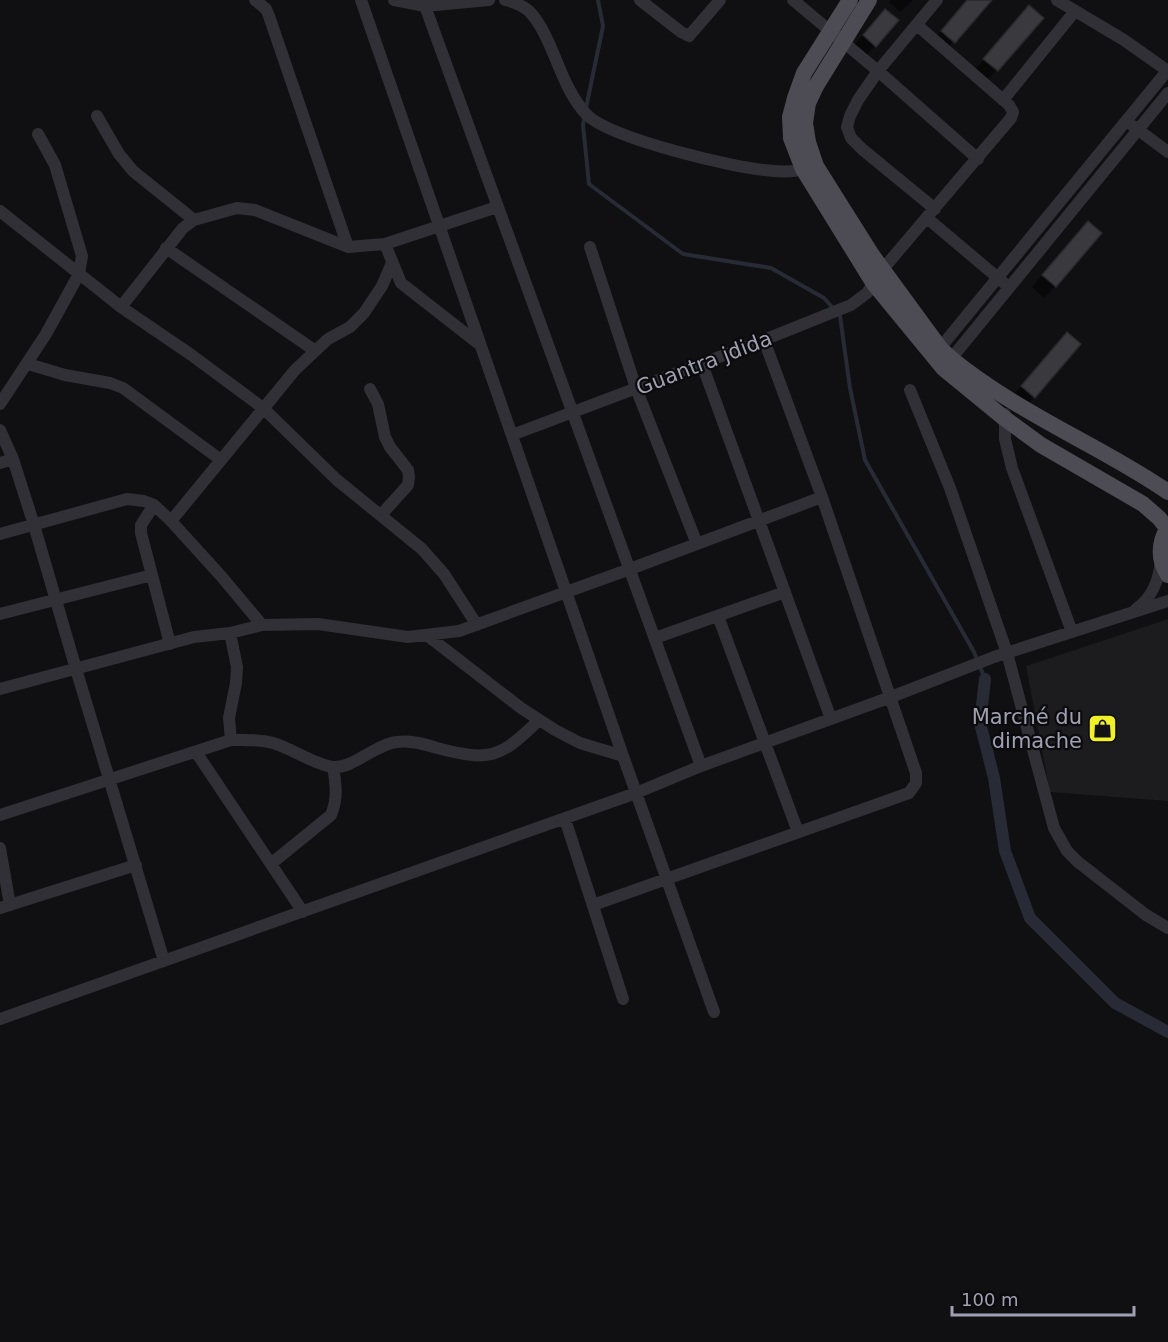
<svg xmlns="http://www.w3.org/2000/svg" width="1168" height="1342" font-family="'DejaVu Sans',sans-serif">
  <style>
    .built { fill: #1c1b1e }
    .shadow { fill: #0007 }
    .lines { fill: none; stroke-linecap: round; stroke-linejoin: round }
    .stream { stroke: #282b36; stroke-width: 4 }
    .canal { stroke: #282b36; stroke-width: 12 }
    .building { fill: #3a393e; stroke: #2a292d; stroke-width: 1.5 }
    .minor { stroke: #313036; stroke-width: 12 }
    .major { stroke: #4d4c55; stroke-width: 16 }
    .labels { text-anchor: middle; stroke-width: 4.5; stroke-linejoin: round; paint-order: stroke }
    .street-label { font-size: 21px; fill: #a1a0b2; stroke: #0b0a0c }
    .poi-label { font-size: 21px; fill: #a1a0b2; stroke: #0b0a0c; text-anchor: end }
  </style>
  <rect width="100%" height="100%" fill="#100f11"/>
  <path class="built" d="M1168,619v182l-118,-9 -24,-126z"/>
  <path class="shadow" d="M891,0h22l-13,12 -11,-10z
    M967,0h23l-47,53 -12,-10z
    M885,11l-10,35 -11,12 -12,-11z
    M1042,18l-57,64 -12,-10 45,-53z
    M1077,235l-22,51 -11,12 -12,-11z
    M1056,345l-22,52 -11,11 -12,-10z"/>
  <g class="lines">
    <path class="stream" d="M586,108l17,-82 -5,-26
      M585,115l-2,10 6,59 94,70 88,14 53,30 16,18 10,72 15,72 109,192 11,27"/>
    <path class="canal" d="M985,679l-5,44 14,55 11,73 25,67 85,85 53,29"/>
  </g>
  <path class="building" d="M967,0h25l-37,43 -14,-12z
    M1029,5l15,13 -46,53 -15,-12z
    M885,9l14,11 -23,27 -13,-12z
    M1088,221l14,12 -46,54 -14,-12z
    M1067,332l14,12 -46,54 -14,-12z"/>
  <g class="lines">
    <path class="minor" d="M255,0l11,9 3,7 79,231
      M361,0l262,756 91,256
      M394,0l31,6 64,-6
      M505,0c9,2 17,5 24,11 25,26 30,75 58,104 25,24 150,54 187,56 11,1 25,0 36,-3
      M640,0l41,32 8,4 31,-36
      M793,0l85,71 100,88
      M1057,0l67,40 44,31
      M425,6l276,760
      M1003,100l72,-89
      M97,116l22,38 14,17 61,49
      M1133,126l35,26
      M935,209l-73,-60 -11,-11 -4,-11 3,-11 8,-16 20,-29 59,-71
      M0,211l121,96 69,47 73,54 74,72 85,69 22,25 33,51
      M927,218l77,65
      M385,244l16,39 78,61
      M590,247l46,141 61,156
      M166,248l148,102
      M121,307l62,-79 11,-8 43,-12 18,2 93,37 37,-3 112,-37
      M936,353l231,-282
      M28,364l37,11 45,8 13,5 98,72
      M702,364l129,355
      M946,365l222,-272
      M370,389l8,15 7,33 5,10 18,23 1,7 -1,8 -27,30
      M910,390l40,98 57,165 47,175 13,23 11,11 68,53 22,13
      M0,404l46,-70 33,-60 3,-18 -27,-91 -17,-31
      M1005,414v25l7,29 60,164
      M0,430l13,29 21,66 42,144 88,292
      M512,435l252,-95 87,-35 16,-12 16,-24 128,-151 2,-6 -4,-7 -92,-80
      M0,463l13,-4
      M154,505l-13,20v8l29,111
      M171,521l124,-151 33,-31 22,-12 14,-14 18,-27 10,-23
      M0,534l127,-35 17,2 10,4 17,16 50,55 41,49
      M1136,609c17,-12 23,-29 25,-49
      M0,614l152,-39
      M718,616l80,216
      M230,633l7,34 -1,16 -7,35 2,22
      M428,636l93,72 34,22 25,13 43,13
      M655,638l130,-46
      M0,689l194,-52 36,-4 32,-8 56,-1 90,13 51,-6 171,-62 192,-72
      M196,752l107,160
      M0,815l231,-75c14,0 28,-1 42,3 18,5 42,22 60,24 20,2 42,-23 64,-25 13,-2 27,2 40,6 54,14 63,10 102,-28
      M565,819l58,180
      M0,848l10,57
      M272,863l59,-48c7,-17 5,-31 2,-48
      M593,905l316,-112 7,-10v-10l-94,-276 -58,-157
      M0,908l136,-43
      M0,1019l636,-226 65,-27 190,-69 103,-40 174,-56"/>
    <path class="major" d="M850,0l-46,73 -9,25 -5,19 1,21 12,31 71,115 69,84 61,50 37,27 102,59 16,14 8,10
      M869,0l-53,86 -8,17 -3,20 3,19 8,24 27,43 29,46 68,93c14,15 30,25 47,37 58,40 123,67 181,107
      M1168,527c-10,17 -10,32 0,48"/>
  </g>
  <defs>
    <symbol id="shop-square" viewBox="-11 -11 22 22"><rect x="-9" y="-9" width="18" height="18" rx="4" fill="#f0ef29" stroke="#0b0a0c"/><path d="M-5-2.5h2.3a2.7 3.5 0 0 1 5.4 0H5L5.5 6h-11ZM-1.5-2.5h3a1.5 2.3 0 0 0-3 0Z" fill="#111"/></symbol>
  </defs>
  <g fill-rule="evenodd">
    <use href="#shop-square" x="1086" y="712" width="33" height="33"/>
  </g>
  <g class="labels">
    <g class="street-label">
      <text transform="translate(704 363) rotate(-21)" y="7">Guantra jdida</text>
    </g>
    <g class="poi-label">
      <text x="1082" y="724">Marché du<tspan x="1082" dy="24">dimache</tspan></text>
    </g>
  </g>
  <path d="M952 1306v9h182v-9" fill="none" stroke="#a1a0b2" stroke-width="3"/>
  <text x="961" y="1306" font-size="18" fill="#a1a0b2" stroke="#0b0a0c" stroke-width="4.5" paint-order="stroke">100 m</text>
</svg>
